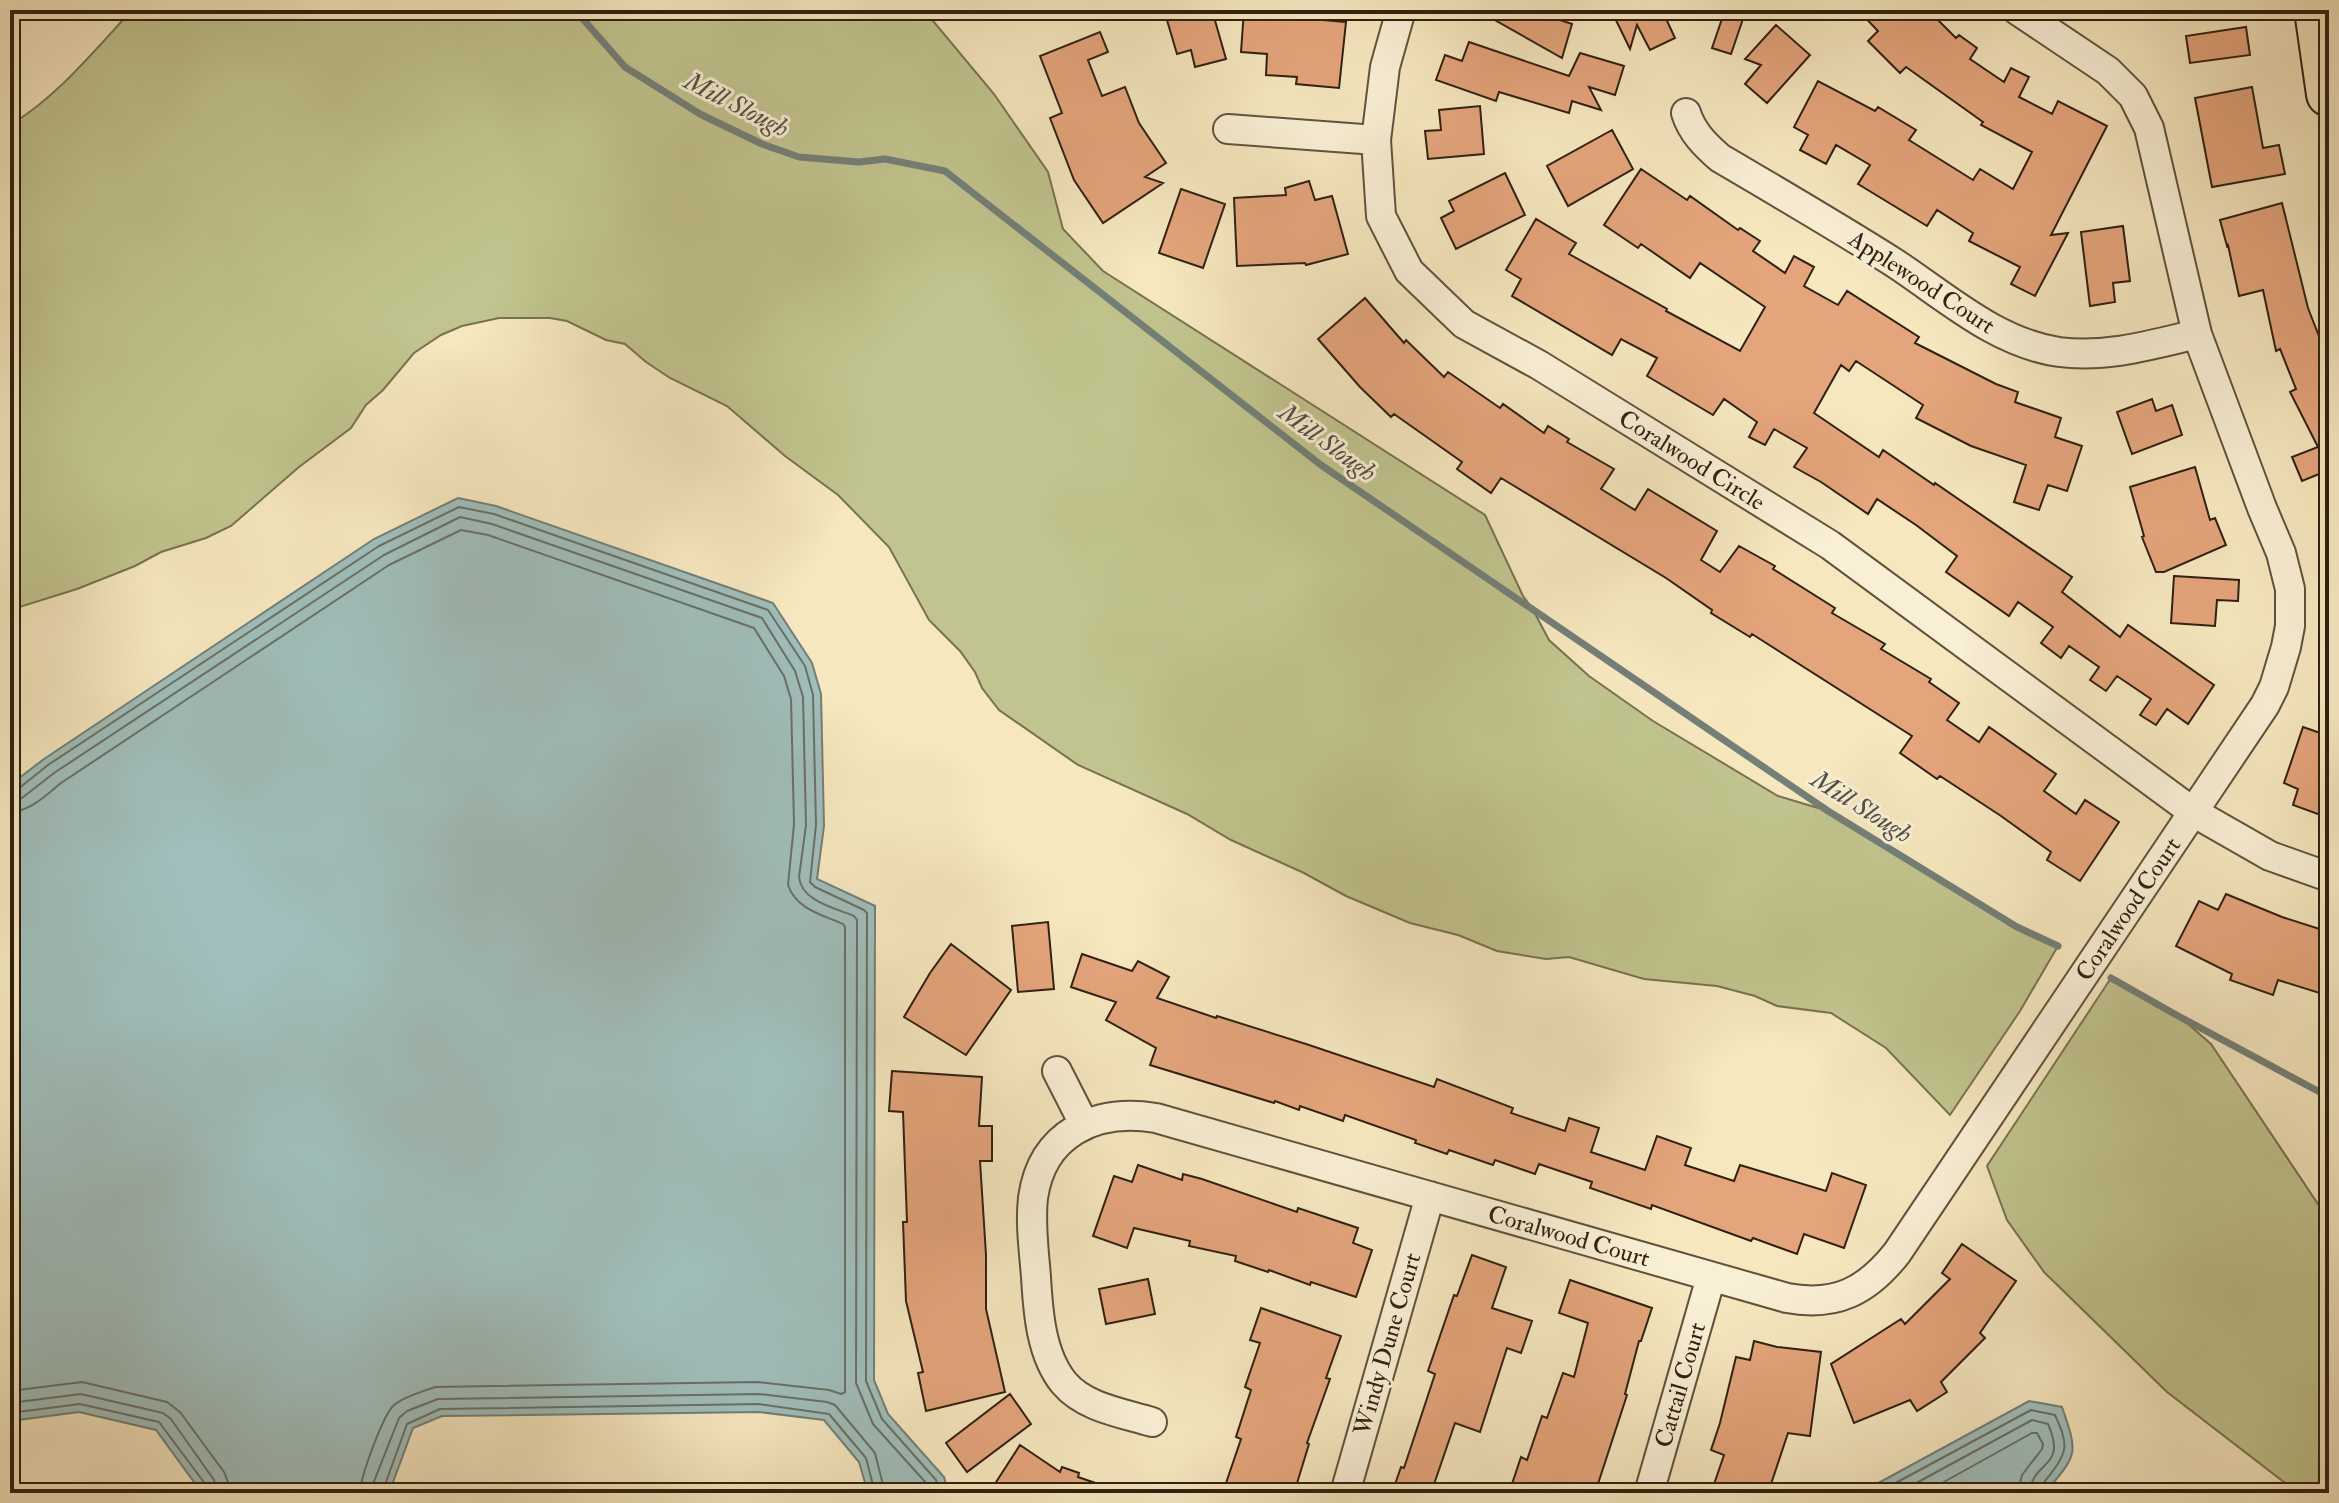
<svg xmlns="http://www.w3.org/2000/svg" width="2339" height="1503" font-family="'IM FELL Double Pica',serif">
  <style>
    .green { fill: #c1c48e; stroke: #787250; stroke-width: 2 }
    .water { fill: #a0bebb; stroke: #737f77; stroke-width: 2 }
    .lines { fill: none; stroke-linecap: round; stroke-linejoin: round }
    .shore { stroke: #687066; stroke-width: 2 }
    .stream { stroke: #737f77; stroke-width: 7 }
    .building { fill: #e4a47c; stroke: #2f2112; stroke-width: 2 }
    .minor-casing { stroke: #61523d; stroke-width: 32 }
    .primary-casing { stroke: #2f2112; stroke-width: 48 }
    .minor { stroke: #f9efd5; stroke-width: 28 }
    .primary { stroke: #f6e7bf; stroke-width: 44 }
    .labels { text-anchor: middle; stroke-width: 6; stroke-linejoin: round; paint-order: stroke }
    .street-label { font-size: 24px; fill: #2f2112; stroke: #f9efd5 }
    .water-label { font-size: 26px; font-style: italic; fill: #515045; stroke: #f9efd5 }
  </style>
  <rect width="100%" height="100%" fill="#f6e7bf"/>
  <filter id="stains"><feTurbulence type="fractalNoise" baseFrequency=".0025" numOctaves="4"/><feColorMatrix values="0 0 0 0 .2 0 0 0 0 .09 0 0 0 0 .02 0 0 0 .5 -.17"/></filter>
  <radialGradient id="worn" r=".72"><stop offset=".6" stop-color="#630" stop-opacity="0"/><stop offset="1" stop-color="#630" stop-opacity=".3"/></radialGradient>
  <path class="green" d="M132,10h792l70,84 54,78 15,57 40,42 382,244 38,81 9,12 17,32 40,36 64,45 125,75 50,15 189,116 41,19 -38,65 -70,104 -64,-67 -55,-35 -54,-7 -22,-10 -38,-10 -73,-7 -75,-22 -23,2 -49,-8 -39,-16 -48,-12 -64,-27 -42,-23 -73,-33 -44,-26 -109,-49 -79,-55 -17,-22 -7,-16 -15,-21 -31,-31 -40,-73 -51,-52 -53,-39 -58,-50 -57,-28 -24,-16 -21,-18 -19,-4 -39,-19 -17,-3h-51l-37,8 -21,9 -27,18 -31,37 -17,15 -15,23 -52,39 -68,59 -25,12 -45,14 -26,14 -58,23 -67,21v-485c46,-27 86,-76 122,-115z
    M2111,978l69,39 31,27 109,163 9,9v277h-31l-131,-101 -123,-120 -37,-52 -20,-54z"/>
  <path class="water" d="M458,498l38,8 277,97 39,60 9,31 3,132 -7,53 58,27 -1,474 14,34 56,63 4,16h-80l-9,-31 -35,-42 -65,-8 -317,4 -29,12 -24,65h-187l-46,-63 -77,-18 -69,9v-636l34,-26 330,-220z
    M2029,1401l33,6c17,49 15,47 -17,86h-185z"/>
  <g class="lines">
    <path class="shore" d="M10,790l8,-1 30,-24 331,-219 80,-39 35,7 274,96 37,56 8,29 3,130 -6,57 5,5 49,23 3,3 -1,468 16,38 54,61 4,13
      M10,800l12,-2 32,-25 330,-218 76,-38 32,7 270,94 33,53 8,26 3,128 -7,52c2,24 36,31 55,39l3,4 -1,463 17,41 54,60 2,9
      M10,812c21,-1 36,-17 51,-29l328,-218 72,-35 27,5 266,93 30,48 7,23 3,125 -6,61c8,24 34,30 55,39l2,3v465l-4,2 -12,-4 -71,-8 -323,5c-13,5 -30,9 -41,18 -11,10 -34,73 -34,88
      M10,1391l72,-9 85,20 13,10 44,60 4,10 2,11
      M10,1403l71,-9 82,19 8,6 43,61 4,13
      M10,1413l70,-9 79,18 47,63 1,8
      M372,1493l1,-9 26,-66 8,-7 31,-12 321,-5 68,8 8,3 40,48 10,40
      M382,1493l25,-69 33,-15 319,-5 70,10 37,44 9,35
      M1877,1493l154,-83 24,5c13,29 14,36 -6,61 -5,6 -8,9 -9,17
      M1898,1493l134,-73 16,4c20,46 -16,35 -18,69
      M1924,1493l108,-60h5l6,11 -1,5 -20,26 -4,18"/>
    <path class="stream" d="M575,10l50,57 75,47 62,30 37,13 60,5 26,-3 60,12 376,294 507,346 189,116 41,19
      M2111,978l69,39 149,80"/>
  </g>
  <path class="building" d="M1164,10h48l14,49 -31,8 -4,-17 -14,4z
    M1244,10l46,1 -1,6 57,5 -7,66 -43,-4 1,-7 -31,-2 1,-21 -26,-2z
    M1477,10h53l42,14 -10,34z
    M1611,10h51l13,28 -25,12 -13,-25 -7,24z
    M1725,10h21l-15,44 -19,-6z
    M1858,10h70l28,28 3,-3 18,13 -7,11 34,23 7,-14 18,9 -10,20 33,17 6,-13 49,25 -56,109 17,-2 -33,63 -24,-12 9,-17 -51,-26 4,-8 -36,-23 -10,16 -69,-42 12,-19 -34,-20 -10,19 -26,-14 8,-15 -14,-8 24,-46 57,30 3,-4 38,23 -7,10 64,40 7,-11 33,20 19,-37 -51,-27 2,-3 -77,-55 -6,6 -32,-32 10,-10z
    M1776,25l34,30 -43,48 -22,-19 16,-19 -16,-6z
    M2246,27l4,28 -60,8 -4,-27z
    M1100,32l8,20 -20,8 14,36 23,-9 14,36 27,40 -21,14 18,6 -60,40 -29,-43 -24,-62 12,-5 -22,-57z
    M1469,42l100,34 11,-23 44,13 -9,29 -26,-8 12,23 -29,-9 -3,12 -70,-21 -3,9 -60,-21 9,-25 17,6z
    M2252,87l11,61 16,-3 6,29 -73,13 -17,-89z
    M1480,106l4,48 -56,5 -3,-28 16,-1 -2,-20z
    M1612,130l21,39 -65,37 -21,-40z
    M1641,169l46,31 3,-4 48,34 2,-2 20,13 -7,10 32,22 9,-17 20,11 -10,19 34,19 9,-14 72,46 -4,6 81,41 22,8 -3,10 46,16 -6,19 27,9 -15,45 -19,-6 -9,25 -25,-8 12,-37 -55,-19 -55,-28 7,-13 -67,-44 -7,10 -8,-6 -27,48 65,44 4,-7 51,35 1,-2 137,94 -10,15 58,45 8,-12 86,60 -26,39 -21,-15 -11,16 -16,-10 11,-16 -34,-23 -11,15 -16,-11 9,-13 -30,-21 -8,12 -20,-15 12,-16 -35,-25 -9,14 -63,-44 11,-16 -41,-31 -39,-26 -9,15 -47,-32 -27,-15 13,-19 -33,-19 -9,16 -16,-8 8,-15 -33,-23 -11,16 -66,-39 10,-18 -36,-19 -9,16 -100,-59 9,-17 -15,-9 30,-51 40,24 -7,11 98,55 -1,2 74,40 25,-44 -65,-44 -10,15 -49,-34 -3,4 -34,-23z
    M1505,173l20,42 -69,34 -15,-31 13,-7 -5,-10z
    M1309,181l6,19 17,-4 16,58 -42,11 -1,-2 -68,3 -3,-68 52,-3 -1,-7z
    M1181,189l44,15 -22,64 -44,-15z
    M2282,203l26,105 21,54v108l-27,11 -10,-24 26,-10 -28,-55 6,-3 -16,-40 -4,2 -13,-61 -24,6 -11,-51 -1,1 -7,-26z
    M2123,226l7,55 -17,2 2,19 -25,4 -9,-74z
    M1365,298l39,45 2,-3 38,37 4,-5 52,36 3,-4 41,29 4,-7 21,13 -2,3 47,27 -13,20 34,21 13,-21 69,42 -16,29 19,12 19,-26 36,20 -2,3 62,39 -3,5 53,31 -4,5 50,30 -2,3 30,21 -12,17 32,22 10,-15 67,47 -12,17 32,23 9,-14 34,22 -39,59 -33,-21 4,-8 -50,-36 -61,-40 -3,3 -37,-26 12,-17 -160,-102 -2,3 -39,-24 1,-3 -46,-32 -165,-100 -10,15 -34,-24 5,-7 -68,-48 -3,3 -31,-30 -42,-48z
    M2152,399l4,12 16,-6 10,30 -50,19 -15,-42z
    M2195,467l15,53 5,-2 11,27 -62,27h-8l-14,-35 2,-1 -14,-49z
    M2174,576l65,4 -1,21 -21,-1 -2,26 -44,-3z
    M2303,727l26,9v82l-36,-13 5,-16 -14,-6z
    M2226,894l56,23 47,15v64l-51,-16 -5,15 -43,-15 2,-6 -56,-28 23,-45 19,9z
    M1048,922l6,67 -36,3 -6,-66z
    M951,944l60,46 -45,65 -62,-38 26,-44z
    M1082,954l50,17 6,-10 31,16 -12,21 59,20 1,-2 89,28 128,43 3,-8 76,29 -2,5 54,18 4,-13 30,10 -8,24 54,18 12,-34 34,12 -6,17 49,16 6,-16 86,26 6,-18 34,12 -22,63 -40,-14 -7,20 -44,-16 -2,3 -99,-36 -1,4 -61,-21 2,-6 -53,-18 -4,10 -40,-14 -2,5 -44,-15 -2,4 -32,-11 1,-3 -71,-25 -2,6 -43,-15 -1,4 -24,-9 -1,2 -124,-38 6,-17 -50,-28 10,-18 -45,-15z
    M892,1071l90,6 -3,49h13v35h-12l6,94v54l19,83 -79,19 -8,-38 5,-1 -17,-71 -3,-79h4l-4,-110 -14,-1z
    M1138,1165l44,15 1,-6 19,5 95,33 1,-4 60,20 -5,15 19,7 -16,47 -45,-15 -1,3 -41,-15 -1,2 -33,-11 1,-5 -47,-10 1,-5 -56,-13 -7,20 -34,-12 21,-60 18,6z
    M1962,1244l54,37 -36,52 5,5 -44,44 6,10 -30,19 -7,-11 -56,23 -23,-59 70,-45 4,5 45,-45 -8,-6z
    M1472,1255l34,12 -14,41 40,13 -11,32 -14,-5 -27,84 -25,-9 -24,70h-39l9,-26 3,1 31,-94 -7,-3 26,-76 3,1z
    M1148,1279l7,35 -49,10 -7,-35z
    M1570,1280l82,28 -11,33h-2l-14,53 2,1 -32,98h-86l12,-36 6,3 15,-44 5,2 16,-45 11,4 14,-54 -29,-10z
    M1261,1308l80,28 -15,42 4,1 -23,64 2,1 -15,49h-48l-21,-7 16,-47 -5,-2 15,-47 -6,-3 15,-44 -10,-3z
    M1754,1341l23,6 44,5 -11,84 -22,-3 -20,60h-57l13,-38 -13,-5 9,-27 16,-66 14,3z
    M1010,1394l21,30 -64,48 -21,-29z
    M1020,1445l40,27 2,-5 17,6 -1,4 38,13v3h-127z"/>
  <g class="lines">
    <defs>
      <path id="minor" d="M1401,10l-16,57 -9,73 5,76 28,55 55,53 75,41 291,180 363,267 77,44 59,21
        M1686,113c6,19 19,32 34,45 58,34 116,68 173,104 52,34 103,81 166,90 48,6 92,-7 138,-18
        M1228,129l148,11
        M1057,1071l27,53
        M1152,1422c-29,-9 -67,-14 -88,-39 -23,-28 -26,-71 -28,-106 -2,-26 -6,-53 -3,-79 9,-65 63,-90 123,-80l631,180c49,9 80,-7 110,-45l368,-548 9,-18 12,-40 4,-21v-37l-9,-36 -19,-45 -65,-174 -48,-206 -16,-32 -25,-25 -91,-61
        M1345,1493l85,-297
        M1649,1493l62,-216"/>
      <path id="primary" d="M2317,10l12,84"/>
    </defs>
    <use href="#minor" class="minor-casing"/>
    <use href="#primary" class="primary-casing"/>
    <use href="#minor" class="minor"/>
    <use href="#primary" class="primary"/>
  </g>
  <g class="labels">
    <g class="street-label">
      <text transform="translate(1922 282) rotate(33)" y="8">Applewood Court</text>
      <text transform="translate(1692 460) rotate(32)" y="8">Coralwood Circle</text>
      <text transform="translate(2128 909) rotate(-56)" y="8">Coralwood Court</text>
      <text transform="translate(1569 1236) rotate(16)" y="8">Coralwood Court</text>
      <text transform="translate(1387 1344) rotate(-74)" y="8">Windy Dune Court</text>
      <text transform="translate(1680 1385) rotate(-74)" y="8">Cattail Court</text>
    </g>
    <g class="water-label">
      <text transform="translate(737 104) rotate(27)" y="9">Mill Slough</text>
      <text transform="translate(1328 442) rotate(36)" y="9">Mill Slough</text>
      <text transform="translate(1862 806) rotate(32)" y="9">Mill Slough</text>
    </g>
  </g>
  <rect width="2339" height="1503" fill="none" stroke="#f6e7bf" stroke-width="40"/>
  <rect x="12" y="12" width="2315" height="1479" fill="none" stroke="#2f2112" stroke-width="4"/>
  <rect x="20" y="20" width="2299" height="1463" fill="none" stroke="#2f2112" stroke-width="2"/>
  <rect width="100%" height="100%" filter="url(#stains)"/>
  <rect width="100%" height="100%" fill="url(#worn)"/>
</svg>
